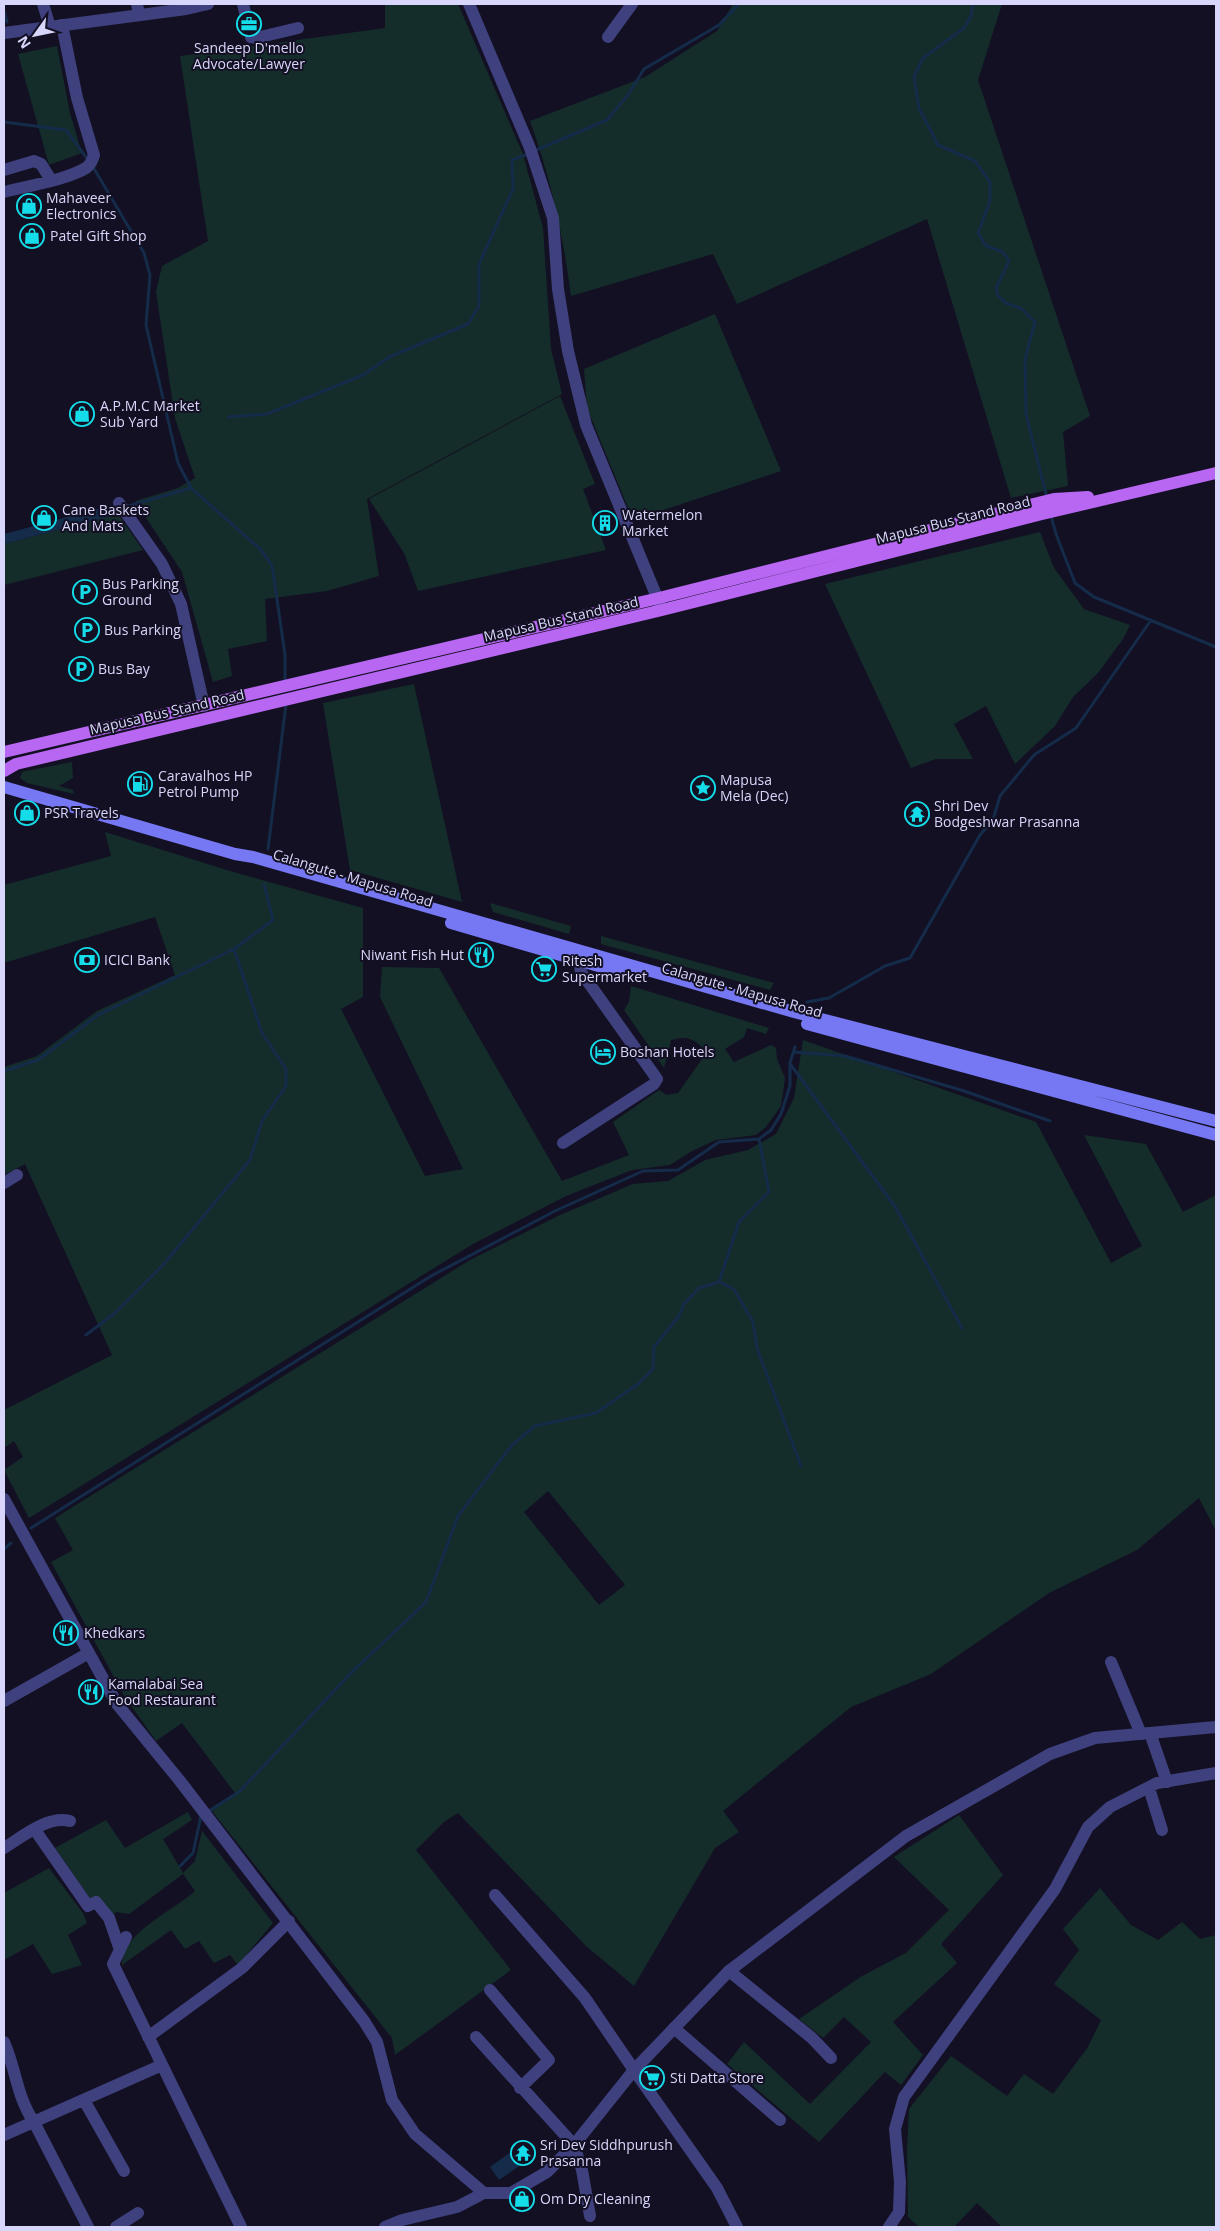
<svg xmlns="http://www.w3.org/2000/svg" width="1220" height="2231" font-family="'Open Sans',sans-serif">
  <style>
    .green { fill: #142d2b; fill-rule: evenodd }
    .water { fill: #142b49 }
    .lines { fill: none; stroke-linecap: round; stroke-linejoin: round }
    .stream { stroke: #142b49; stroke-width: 3 }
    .minor { stroke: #3f407e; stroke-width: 12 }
    .tertiary { stroke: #3f407e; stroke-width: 12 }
    .secondary { stroke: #7577f3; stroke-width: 12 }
    .primary { stroke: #b867f2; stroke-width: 12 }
    .labels { text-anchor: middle; stroke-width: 4; stroke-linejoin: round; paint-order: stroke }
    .poi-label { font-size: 14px; fill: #d9d6fb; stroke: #131023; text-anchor: start }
    .street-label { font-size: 14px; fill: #d9d6fb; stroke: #131023 }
  </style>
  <rect width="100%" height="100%" fill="#131023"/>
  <path class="green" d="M385,4h73l65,150 20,74 8,121 11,45 -195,105 12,77 -52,15 -62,8 2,42 -39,8 4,27 -19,6 -31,-110 -47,-71 43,-13 17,-10 -20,-60 -19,-126 6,-26 46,-25 -28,-185 205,-28z
    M733,4h269l-24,76 112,336 -27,16 5,54 -57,12 -84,-279 -190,85 -24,-50 -142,42c-8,-62 -20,-117 -41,-175l115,-44 72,-46z
    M57,46l13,67 12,40 -33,12 -31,-111z
    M715,314l66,157 -148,49 -46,-112 -3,-39z
    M560,396l35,88 -12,5 23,61 -188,41 -14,-38 -35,-54z
    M118,514l25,36 -139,35v-41z
    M1040,532l14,36 30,41 46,16 -7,14 -25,34 -25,24 -18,29 -40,38 -29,-58 -32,18 19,35h-37l-25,9 -86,-184z
    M414,684l48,218 -112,-32 -27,-167z
    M72,762l1,16 -14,8 14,4 1,4 -47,-11 -7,-5 2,-6 4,-1z
    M105,832l125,39 133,37v89l-22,12 84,167 38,-7 -83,-172 2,-30 57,1 123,213 67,-26 -16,-33 46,-32 8,5 11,-2 29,-41c-13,-13 -18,-17 -36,-12l-7,28 -40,-58 5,-8 2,-16 138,42 -3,6 -19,-6 -3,9 -19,12 9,13 37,-17 5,3 1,11 8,19 -4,28 -15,21 -10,8 -40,5 -24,11 -22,14 -38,5 -66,26 -93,48 -444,274 -25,-48 19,-13 -9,-16 -10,7v-38l108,-55 -87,-191 -21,11v-108l33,-11 60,-45 78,-36 -20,-58 -151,46v-78l107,-29z
    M490,903l81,23 -2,8 -76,-22z
    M601,936l173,47 -4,7 -169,-46z
    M803,1040l233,82 75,141 31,-17 -58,-111 62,9 37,68 33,-17v336l-17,-33 -62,52 -88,43 -118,81 -80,33 -128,104 16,21 -24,16 -81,138 -48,-40 -128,-133 -14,9 -28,28 95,120 -116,85 -3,-17 -180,-227 23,-18 -53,-70 -26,18 -31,-44 -74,-135 22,-12 -18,-32 415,-258 90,-45 73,-31 35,-3 37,-21 43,-10 28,-16 18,-36zM548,1491l77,94 -26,20 -75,-93z
    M188,1812l4,8 -29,19 20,34 12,-12 7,-30 71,92 -35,42 -8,-10 -16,8 -15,-22 -14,8 -14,-19 -49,35c0,-33 50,-53 73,-74l-12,-17 -54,40 -13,-2 -4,4 -21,-16 -36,-52 51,-28 19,28z
    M959,1815l44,60 -62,69 16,19 -64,59 30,33 -22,30 -16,-13 -66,70 -92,-78 17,-22 66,62 61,-62 -27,-25 -21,21 -24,-19 63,-43 44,-23 43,-43 -55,-53z
    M49,1868l34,45 4,10 -19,12 14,30 -30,9 -19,-30 -29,16v-67z
    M1100,1888l31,37 27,15 24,-18 18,17 16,-4v292h-214l-25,-24 -23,24h-35l-11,-10 -1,-67 2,-41 42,-53 56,40 17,-22 29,20 35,-47 13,-27 -47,-36 25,-34 -16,-21z"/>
  <path class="water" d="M112,505l6,9 -114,30v-10z
    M512,2151l9,14 -22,15 -9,-13z"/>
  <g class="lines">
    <path class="stream" d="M973,4l-2,12 -7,12 -41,30 -9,19 5,31 19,37 37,16 15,21v19l-12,32 8,13 17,6 6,9 -13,27 2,8 8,7 16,6 13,13 -10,37 1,55 21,84
      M4,11l3,11
      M4,122l62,8 22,30
      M534,151l73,-31 21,-25 16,-26 75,-44 20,-21
      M93,167l51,86 6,22 -4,50 32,138 13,25 69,61 12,16 13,90v27
      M228,417l39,-3 96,-39 26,-18 79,-33 11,-18v-42l34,-75 -1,-29 16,-6
      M125,507l66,-19
      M1051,516l5,18 19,49 19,14 122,50
      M268,849l18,-145
      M807,1002l22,-4 56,-32 25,-8 70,-123 13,-15 7,-24 34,-41 42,-27 75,-108
      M794,1052l51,4 116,34 89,31
      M791,1065l105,143 66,120
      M4,1071l34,-11 60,-45 136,-66 39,-29 -9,-36
      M719,1282l15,7 19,33 4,26 44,118
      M86,1335l29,-22 48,-48 87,-105 12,-39 24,-35v-17l-24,-36 -28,-84
      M31,1528l400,-252 124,-65 88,-40 35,-1 41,-28 40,-3 12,-9 10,-16 9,-28v-23l5,-16
      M4,1549l7,-6
      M209,1811l31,-20 111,-118 75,-71 32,-86 54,-71 23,-19 61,-13 42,-29 15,-15 1,-22 25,-31 5,-12 15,-16 20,-6 20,-60 30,-30 -10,-53
      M180,1866l13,-13 8,-37"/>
    <path class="minor" d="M43,4l7,23
      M137,4l2,11
      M243,4l8,33 5,1 42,-10
      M608,37l24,-33
      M4,170l30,-9 7,3 10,16
      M4,192c23,-6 62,-12 82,-24 5,-4 6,-7 8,-13l-17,-57 -15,-73
      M119,503l43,61 19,40 23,102
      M563,1143l91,-59 3,-5 -76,-107 -2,-12 3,-8
      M4,1183l13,-8
      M1111,1662l30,72
      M4,1701l83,-47
      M1150,1733l17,49
      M1149,1788l13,42
      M35,1830l53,76 8,-4 13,16 10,29
      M4,1848c18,-11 44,-33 66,-27
      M495,1895l90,103 49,72
      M126,1937l-13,27 128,263
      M729,1971l83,67 19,20
      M490,1990l59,70 -29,28
      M674,2028l106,92
      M148,2037l94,-69 47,-47
      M476,2037l98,108 8,25 8,46
      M4,2042c12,27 13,56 30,80l54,105
      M84,2100l40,71
      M4,2135l158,-70
      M116,2227l22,-14
      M385,2227l17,-7 55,-13 27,-14
      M889,2227l10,-15 1,-30 -5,-53 9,-32 151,-208 33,-62 22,-20 47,-24 59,-10"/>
    <path class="tertiary" d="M469,4l61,144 23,70 5,71 10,62 18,74 75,182
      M4,33l182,-24 22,-5
      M4,1499l113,205 63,77 184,240 13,21 15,58 23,34 69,59h27l36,-21 27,-27 60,-75 95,-99 177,-135 144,-82 45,-16 121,-11
      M634,2070l83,118 20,39"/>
    <path class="secondary" d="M4,787l231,67 18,3 541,155 422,109
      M451,923l168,49
      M807,1024l409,111"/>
    <path class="primary" d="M4,752l655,-154 395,-99 34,-2
      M4,771l12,-7 646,-154 380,-96 174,-41"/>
  </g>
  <defs>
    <symbol id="office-ring" viewBox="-11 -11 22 22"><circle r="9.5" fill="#131023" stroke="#14dde9" stroke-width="1.5"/><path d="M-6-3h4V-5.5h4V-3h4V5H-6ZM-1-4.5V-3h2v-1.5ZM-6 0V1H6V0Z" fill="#14dde9"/></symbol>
    <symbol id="shop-ring" viewBox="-11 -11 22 22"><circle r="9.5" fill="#131023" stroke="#14dde9" stroke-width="1.5"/><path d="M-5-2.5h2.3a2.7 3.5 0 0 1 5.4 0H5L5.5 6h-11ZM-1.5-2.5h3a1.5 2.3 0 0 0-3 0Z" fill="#14dde9"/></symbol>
    <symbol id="building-ring" viewBox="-11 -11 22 22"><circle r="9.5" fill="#131023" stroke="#14dde9" stroke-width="1.5"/><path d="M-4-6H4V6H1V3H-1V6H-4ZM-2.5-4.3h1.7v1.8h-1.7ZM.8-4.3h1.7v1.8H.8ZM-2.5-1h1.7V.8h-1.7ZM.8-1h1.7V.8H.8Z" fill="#14dde9"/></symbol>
    <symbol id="parking-ring" viewBox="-11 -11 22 22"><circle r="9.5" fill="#131023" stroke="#14dde9" stroke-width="1.5"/><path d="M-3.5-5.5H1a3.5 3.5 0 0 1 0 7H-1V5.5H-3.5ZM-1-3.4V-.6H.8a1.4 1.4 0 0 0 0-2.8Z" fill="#14dde9"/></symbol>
    <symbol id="fuel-ring" viewBox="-11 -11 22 22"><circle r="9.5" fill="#131023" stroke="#14dde9" stroke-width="1.5"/><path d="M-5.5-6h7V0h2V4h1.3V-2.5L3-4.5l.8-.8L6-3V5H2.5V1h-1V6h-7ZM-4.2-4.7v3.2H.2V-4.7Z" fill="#14dde9"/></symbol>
    <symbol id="sight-ring" viewBox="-11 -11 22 22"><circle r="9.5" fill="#131023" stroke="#14dde9" stroke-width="1.5"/><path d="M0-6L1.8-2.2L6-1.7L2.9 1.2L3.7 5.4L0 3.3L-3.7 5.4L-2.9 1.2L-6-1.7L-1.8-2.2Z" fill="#14dde9"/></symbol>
    <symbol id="temple-ring" viewBox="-11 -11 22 22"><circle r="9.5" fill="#131023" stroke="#14dde9" stroke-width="1.5"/><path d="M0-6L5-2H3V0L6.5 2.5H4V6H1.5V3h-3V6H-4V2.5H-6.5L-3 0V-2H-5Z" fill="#14dde9"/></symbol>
    <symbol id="restaurant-ring" viewBox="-11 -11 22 22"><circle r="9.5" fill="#131023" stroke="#14dde9" stroke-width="1.5"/><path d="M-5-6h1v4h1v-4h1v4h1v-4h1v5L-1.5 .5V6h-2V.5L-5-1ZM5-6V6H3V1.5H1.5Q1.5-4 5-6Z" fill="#14dde9"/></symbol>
    <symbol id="bank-ring" viewBox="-11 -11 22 22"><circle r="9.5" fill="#131023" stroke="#14dde9" stroke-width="1.5"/><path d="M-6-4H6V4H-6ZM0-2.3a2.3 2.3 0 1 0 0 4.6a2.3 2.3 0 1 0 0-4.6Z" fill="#14dde9"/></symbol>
    <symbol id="supermarket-ring" viewBox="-11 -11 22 22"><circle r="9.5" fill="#131023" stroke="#14dde9" stroke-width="1.5"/><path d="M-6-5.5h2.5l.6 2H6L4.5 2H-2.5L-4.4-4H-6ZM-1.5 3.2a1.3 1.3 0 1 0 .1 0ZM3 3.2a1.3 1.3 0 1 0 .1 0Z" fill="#14dde9"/></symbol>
    <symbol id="hotel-ring" viewBox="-11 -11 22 22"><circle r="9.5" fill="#131023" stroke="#14dde9" stroke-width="1.5"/><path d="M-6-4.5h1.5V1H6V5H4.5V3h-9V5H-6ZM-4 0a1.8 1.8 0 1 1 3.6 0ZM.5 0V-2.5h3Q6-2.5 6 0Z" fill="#14dde9"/></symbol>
  </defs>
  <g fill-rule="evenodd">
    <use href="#office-ring" x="235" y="10" width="28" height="28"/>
    <use href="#shop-ring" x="15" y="192" width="28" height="28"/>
    <use href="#shop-ring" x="18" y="222" width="28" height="28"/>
    <use href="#shop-ring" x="68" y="400" width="28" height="28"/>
    <use href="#shop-ring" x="30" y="504" width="28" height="28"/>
    <use href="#building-ring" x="591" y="509" width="28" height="28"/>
    <use href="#parking-ring" x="71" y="578" width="28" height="28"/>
    <use href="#parking-ring" x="73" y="616" width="28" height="28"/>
    <use href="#parking-ring" x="67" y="655" width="28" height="28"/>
    <use href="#fuel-ring" x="126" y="770" width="28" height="28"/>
    <use href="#sight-ring" x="689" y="774" width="28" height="28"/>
    <use href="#shop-ring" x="13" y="799" width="28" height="28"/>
    <use href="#temple-ring" x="903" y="800" width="28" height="28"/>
    <use href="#restaurant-ring" x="467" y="941" width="28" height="28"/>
    <use href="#bank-ring" x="73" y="946" width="28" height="28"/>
    <use href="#supermarket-ring" x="530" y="955" width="28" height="28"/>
    <use href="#hotel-ring" x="589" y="1038" width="28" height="28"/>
    <use href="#restaurant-ring" x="52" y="1619" width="28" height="28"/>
    <use href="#restaurant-ring" x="77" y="1678" width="28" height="28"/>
    <use href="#supermarket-ring" x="638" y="2064" width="28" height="28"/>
    <use href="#temple-ring" x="509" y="2139" width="28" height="28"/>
    <use href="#shop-ring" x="508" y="2185" width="28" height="28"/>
  </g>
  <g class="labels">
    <g class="poi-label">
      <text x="249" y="53" text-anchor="middle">Sandeep D'mello<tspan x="249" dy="16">Advocate/Lawyer</tspan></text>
      <text x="46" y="203">Mahaveer<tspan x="46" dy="16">Electronics</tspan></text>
      <text x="50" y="241">Patel Gift Shop</text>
      <text x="100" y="411">A.P.M.C Market<tspan x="100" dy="16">Sub Yard</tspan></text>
      <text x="62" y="515">Cane Baskets<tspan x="62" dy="16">And Mats</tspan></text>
      <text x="622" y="520">Watermelon<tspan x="622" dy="16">Market</tspan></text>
      <text x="102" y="589">Bus Parking<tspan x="102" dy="16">Ground</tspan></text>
      <text x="104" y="635">Bus Parking</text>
      <text x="98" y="674">Bus Bay</text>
      <text x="158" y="781">Caravalhos HP<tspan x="158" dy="16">Petrol Pump</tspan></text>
      <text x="720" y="785">Mapusa<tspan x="720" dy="16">Mela (Dec)</tspan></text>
      <text x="934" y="811">Shri Dev<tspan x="934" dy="16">Bodgeshwar Prasanna</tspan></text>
      <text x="44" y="818">PSR Travels</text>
      <text x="464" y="960" text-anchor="end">Niwant Fish Hut</text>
      <text x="104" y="965">ICICI Bank</text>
      <text x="562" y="966">Ritesh<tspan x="562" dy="16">Supermarket</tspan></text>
      <text x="620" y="1057">Boshan Hotels</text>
      <text x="84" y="1638">Khedkars</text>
      <text x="108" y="1689">Kamalabai Sea<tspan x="108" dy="16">Food Restaurant</tspan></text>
      <text x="670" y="2083">Sti Datta Store</text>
      <text x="540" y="2150">Sri Dev Siddhpurush<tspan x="540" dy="16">Prasanna</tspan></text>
      <text x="540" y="2204">Om Dry Cleaning</text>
    </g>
    <g class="street-label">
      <text transform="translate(953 520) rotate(-14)" y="5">Mapusa Bus Stand Road</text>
      <text transform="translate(561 619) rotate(-13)" y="5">Mapusa Bus Stand Road</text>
      <text transform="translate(167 712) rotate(-13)" y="5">Mapusa Bus Stand Road</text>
      <text transform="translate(353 878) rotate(17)" y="5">Calangute - Mapusa Road</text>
      <text transform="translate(742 990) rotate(16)" y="5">Calangute - Mapusa Road</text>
    </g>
  </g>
  <rect width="1220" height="2231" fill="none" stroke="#d9d6fb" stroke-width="10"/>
  <g transform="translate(35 35) rotate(237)" stroke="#131023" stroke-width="4" paint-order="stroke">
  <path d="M0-4L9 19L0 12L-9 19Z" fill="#d9d6fb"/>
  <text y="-8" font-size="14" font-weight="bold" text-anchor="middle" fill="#d9d6fb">N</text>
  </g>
</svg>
